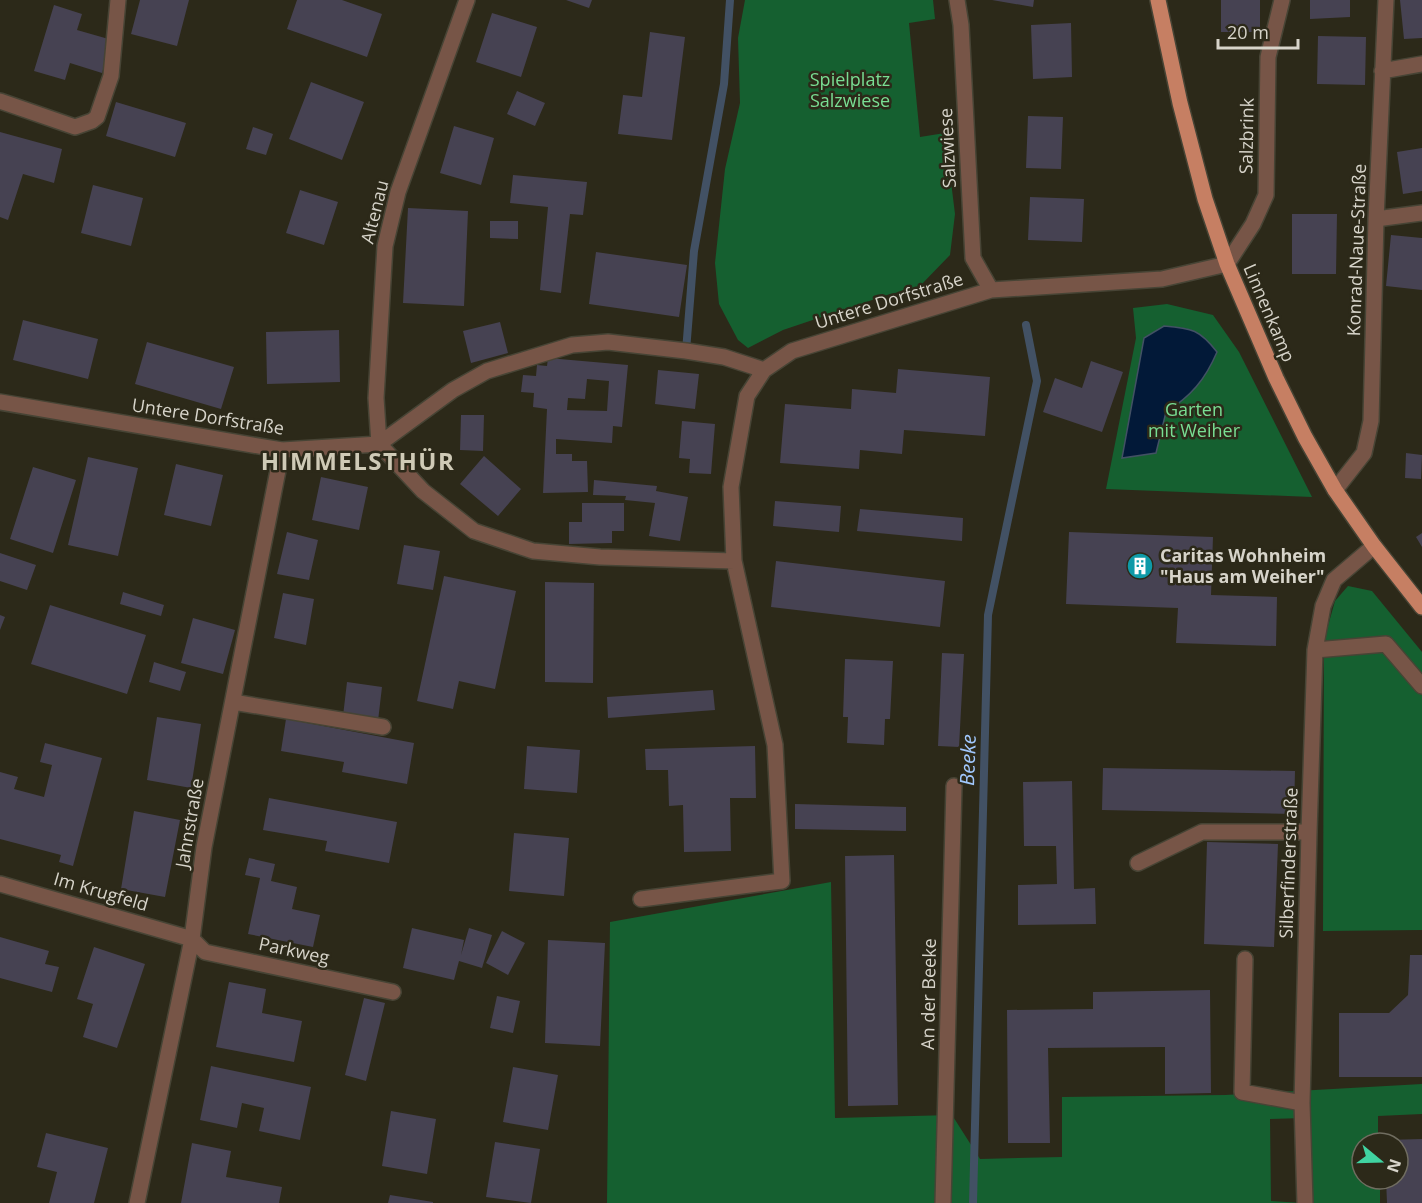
<svg xmlns="http://www.w3.org/2000/svg" width="1422" height="1203" font-family="'Open Sans',sans-serif">
  <style>
    .green { fill: #156030 }
    .water { fill: #021938; stroke: #425164; stroke-width: 1.5 }
    .lines { fill: none; stroke-linecap: round; stroke-linejoin: round }
    .stream { stroke: #425164; stroke-width: 8 }
    .building { fill: #464252; fill-rule: evenodd }
    .minor-casing { stroke: #474435; stroke-width: 18 }
    .major-casing { stroke: #474435; stroke-width: 18 }
    .minor { stroke: #775547; stroke-width: 15 }
    .major { stroke: #c67f63; stroke-width: 15 }
    .labels { text-anchor: middle; stroke-width: 5; stroke-linejoin: round; paint-order: stroke }
    .park-label { font-size: 18px; fill: #79de93; stroke: #2c2919 }
    .street-label { font-size: 18px; fill: #d7d4ca; stroke: #2c2919 }
    .poi-label { font-size: 18px; font-weight: bold; fill: #d7d4ca; stroke: #2c2919; text-anchor: start }
    .water-label { font-size: 20px; font-style: italic; fill: #a1c8fd; stroke: #2c2919 }
    .district-label { font-size: 24px; font-weight: bold; letter-spacing: 1.5px; fill: #cfcab6; stroke: #2c2919 }
  </style>
  <rect width="100%" height="100%" fill="#2c2919"/>
  <path class="green" d="M745,0h188l2,19 -26,4 11,114 25,-4 10,81 -5,41 -32,33 -28,6 -107,36 -35,18 -10,-8 -19,-36 -4,-41 10,-94 15,-66 -2,-65z
    M1167,304l46,11 26,37 73,145 -206,-8 30,-151 -3,-30z
    M1348,586l24,5 50,61v278l-99,1 1,-291 11,-39z
    M831,882l4,236 117,-3 28,44 82,-2v-60l163,-2 197,-11v30l-44,2v27h-16v36h18v24h-73l-3,-85 -34,1 1,82 31,2h-695l3,-281z"/>
  <path class="water" d="M1164,326c28,2 36,4 53,26 -12,28 -26,44 -51,60l-10,41 -34,5 22,-120z"/>
  <g class="lines">
    <path class="stream" d="M686,351l8,-100 30,-167 6,-84
      M973,1203l15,-588 49,-234 -11,-56"/>
  </g>
  <path class="building" d="M140,0h49l-12,46 -46,-12z
    M297,0h45l40,14 -15,43 -80,-28z
    M566,0h26l-3,8z
    M992,0h42l-1,7z
    M1221,0h39v32h-39z
    M1310,0h40v17l-40,2z
    M1400,0h22v38l-18,1z
    M54,5l28,9 -5,16 35,10 -10,33 -32,-10 -5,17 -31,-9z
    M492,13l45,14 -16,50 -45,-15z
    M1071,23l1,54 -39,2 -2,-54z
    M650,32l35,5 -13,103 -54,-6 5,-39 19,2z
    M1318,36l48,1 -1,48 -48,-1z
    M311,82l53,20 -22,58 -53,-21z
    M517,91l28,12 -10,23 -28,-12z
    M116,102l70,21 -11,34 -69,-21z
    M1028,116l35,1 -2,52 -35,-1z
    M454,126l40,12 -13,47 -41,-12z
    M253,127l20,7 -7,21 -20,-6z
    M0,132l62,17 -8,34 -31,-9 -15,46 -8,-3z
    M1422,148v43l-19,3 -6,-42z
    M513,175l74,7 -4,33 -13,-1 -9,79 -21,-3 8,-83 -38,-4z
    M93,185l50,13 -12,48 -50,-13z
    M300,190l38,12 -14,43 -38,-12z
    M1030,197l54,2 -2,43 -54,-2z
    M408,208l60,3 -4,95 -61,-3z
    M1292,214h45l-1,60h-44z
    M490,221h28v18l-28,-1z
    M1391,235l31,3v52l-36,-4z
    M596,252l91,13 -8,52 -90,-13z
    M23,320l75,19 -10,40 -75,-19z
    M500,322l8,31 -37,10 -8,-32z
    M339,330l1,52 -73,2 -1,-52z
    M147,342l87,25 -13,42 -86,-25z
    M548,358l80,7 -6,62 -9,-1 -1,17 -56,-4v15h16v7h15l1,31 -45,1 4,-84 -14,-2 1,-14 -13,-1 2,-17 13,1 1,-11 10,1zM587,379l22,2 -2,30 -40,-1 1,-12 17,1z
    M1091,361l32,11 -21,60 -59,-20 12,-34 27,10z
    M898,369l92,8 -5,59 -81,-6 -2,24 -42,-4 -1,19 -79,-6 5,-59 66,5 1,-20 44,4z
    M658,370l41,4 -4,35 -40,-5z
    M461,415h23l-1,36 -23,-1z
    M682,421l33,3 -4,50 -22,-1 1,-14 -11,-1z
    M1406,453l16,2 -1,24 -16,-1z
    M484,456l37,33 -23,27 -38,-32z
    M88,457l50,11 -20,88 -50,-11z
    M176,464l47,11 -12,51 -47,-11z
    M33,467l43,13 -23,73 -43,-14z
    M321,477l47,10 -9,43 -47,-10z
    M594,480l63,6 -1,5 32,6 -8,44 -31,-5 6,-33 -30,-3 1,-4 -33,-1z
    M775,501l66,5 -2,26 -66,-6z
    M582,503h42v28h-12v12l-43,1v-22h13z
    M860,509l103,9 -1,23 -105,-10z
    M287,532l31,8 -9,40 -32,-6z
    M1069,532l144,5 -2,58 66,2 -1,49 -100,-3 2,-35 -112,-4z
    M1422,533v14l-6,-10z
    M404,545l36,6 -7,39 -36,-6z
    M0,553l36,12 -9,25 -27,-9z
    M776,561l169,20 -5,46 -169,-20z
    M444,576l72,15 -21,98 -36,-8 -6,28 -36,-8z
    M545,582l49,1 -1,100 -48,-1z
    M123,592l41,13 -3,11 -41,-12z
    M283,593l31,6 -8,46 -32,-7z
    M50,605l96,30 -19,59 -96,-30z
    M0,615l5,2 -5,13z
    M193,618l42,12 -12,44 -42,-11z
    M942,653l22,1 -5,93 -21,-1z
    M845,659l48,2 -3,58h-5l-1,26 -37,-2 1,-26h-5z
    M154,662l32,10 -6,19 -31,-9z
    M347,682l35,5 -4,34 -35,-5z
    M713,690l2,20 -107,8 -1,-21z
    M157,717l44,7 -10,64 -44,-8z
    M286,719l128,24 -7,41 -65,-12 2,-10 -63,-11z
    M45,743l57,15 -29,108 -14,-4 2,-7 -61,-16v-67l18,5 -4,12 30,8 8,-32 -12,-3z
    M527,746l53,4 -3,43 -53,-4z
    M755,746l1,52h-26l1,53 -47,1 -1,-47 -14,1 -1,-36h-22l-1,-21z
    M1103,768l192,3 -1,43 -192,-4z
    M1072,781l2,108 21,-1 1,36 -78,1v-40l39,-1 -1,-38h-32l-1,-64z
    M269,798l128,24 -8,41 -64,-12 2,-10 -64,-11z
    M795,804l111,3v24l-111,-2z
    M134,811l46,9 -15,77 -44,-8z
    M514,833l55,5 -5,58 -55,-5z
    M1207,842l71,2 -4,103 -70,-3z
    M894,855l4,250 -50,1 -3,-250z
    M249,858l26,6 -4,17 26,6 -5,22 28,6 -7,32 -65,-13 12,-56 -15,-3z
    M412,928l52,12 -3,15 8,-27 23,7 -10,33 -23,-7 -5,19 -51,-12z
    M502,931l23,12 -17,32 -22,-12z
    M0,937l49,14 -4,13 14,3 -7,25 -52,-14z
    M548,940l57,3 -5,103 -55,-3z
    M94,947l51,17 -28,84 -34,-11 10,-33 -16,-5z
    M1410,955h12v122h-83v-64h50l19,-18z
    M229,982l37,7 -4,24 40,8 -8,41 -78,-15z
    M1210,990l1,103 -46,1v-47l-117,1 2,95h-42l-1,-133 86,-1v-17z
    M497,996l23,5 -7,32 -23,-5z
    M364,998l21,5 -19,78 -21,-6z
    M211,1066l100,21 -11,53 -41,-9 5,-23 -22,-5 -5,25 -37,-8z
    M513,1067l45,8 -10,55 -45,-8z
    M391,1111l45,8 -9,55 -45,-8z
    M46,1133l62,15 -14,55h-45l8,-31 -20,-5z
    M1422,1139v64h-35l-1,-24h12v-36h-13v-3z
    M495,1142l45,7 -9,54 -45,-6z
    M192,1143l39,8 -5,26 56,10 -3,16h-98z
    M390,1195l43,7v1h-45z"/>
  <g class="lines">
    <defs>
      <path id="minor" d="M957,0l4,25 12,233 18,32
        M1382,71l40,-7
        M0,101l75,26 17,-6 5,-4 14,-41 7,-76
        M1376,219l46,-6
        M0,402l282,48 97,-6 44,47 51,40 59,20 67,6 134,4 -3,-74 16,-91 17,-26 28,-19 199,-61 171,-11 65,-15 26,-40 13,-29 2,-138 14,-57
        M379,444l-3,-46 9,-152 13,-54 69,-192
        M379,444l74,-54 34,-19 85,-26 36,-3 78,9 38,6 40,13
        M1335,490l29,-37 7,-32 5,-202 10,-219
        M1315,650l71,-6 36,42
        M233,702l150,25
        M1138,863l64,-31h107
        M0,884l192,55 13,13 188,40
        M641,899l141,-18 -7,-136 -41,-184
        M1245,959l-3,133 60,11
        M137,1203l55,-264 12,-92 78,-397
        M943,1203l11,-417
        M1305,1203l-3,-100 7,-271 6,-182 8,-44 11,-26 40,-34"/>
      <path id="major" d="M1158,0l22,103 25,96 22,65 49,114 29,59 30,53 39,56 48,61"/>
    </defs>
    <use href="#minor" class="minor-casing"/>
    <use href="#major" class="major-casing"/>
    <use href="#minor" class="minor"/>
    <use href="#major" class="major"/>
  </g>
  <defs>
    <symbol id="building-disc" viewBox="-11 -11 22 22"><circle r="9.5" fill="#0f9aa8" stroke="#2c2919"/><path d="M-4-6H4V6H1V3H-1V6H-4ZM-2.5-4.3h1.7v1.8h-1.7ZM.8-4.3h1.7v1.8H.8ZM-2.5-1h1.7V.8h-1.7ZM.8-1h1.7V.8H.8Z" fill="#fff"/></symbol>
  </defs>
  <g fill-rule="evenodd">
    <use href="#building-disc" x="1125" y="551" width="30" height="30"/>
  </g>
  <g class="labels">
    <g class="park-label">
      <text x="850" y="86">Spielplatz<tspan x="850" dy="21">Salzwiese</tspan></text>
      <text x="1194" y="416">Garten<tspan x="1194" dy="21">mit Weiher</tspan></text>
    </g>
    <g class="street-label">
      <text transform="translate(1247 136) rotate(-89)" y="6">Salzbrink</text>
      <text transform="translate(948 148) rotate(-93)" y="6">Salzwiese</text>
      <text transform="translate(375 212) rotate(-76)" y="6">Altenau</text>
      <text transform="translate(1357 250) rotate(-88)" y="6">Konrad-Naue-Straße</text>
      <text transform="translate(889 301) rotate(-17)" y="6">Untere Dorfstraße</text>
      <text transform="translate(1269 313) rotate(67)" y="6">Linnenkamp</text>
      <text transform="translate(208 417) rotate(9)" y="6">Untere Dorfstraße</text>
      <text transform="translate(190 823) rotate(-80)" y="6">Jahnstraße</text>
      <text transform="translate(1289 863) rotate(-88)" y="6">Silberfinderstraße</text>
      <text transform="translate(101 892) rotate(16)" y="6">Im Krugfeld</text>
      <text transform="translate(294 951) rotate(12)" y="6">Parkweg</text>
      <text transform="translate(929 994) rotate(-89)" y="6">An der Beeke</text>
    </g>
    <g class="poi-label">
      <text x="1160" y="562">Caritas Wohnheim<tspan x="1160" dy="21">"Haus am Weiher"</tspan></text>
    </g>
    <g class="water-label">
      <text transform="translate(968 760) rotate(-88)" y="7">Beeke</text>
    </g>
    <g class="district-label">
      <text x="358" y="470">HIMMELSTHÜR</text>
    </g>
  </g>
  <g transform="translate(1380 1161) rotate(109)"><circle r="28" fill="#2c2919" stroke="#706d60" stroke-width="1.5"/>
  <path d="M0-4.5L10 22L0 15L-10 22Z" fill="#40d4a2"/>
  <text y="-9" font-size="16" font-weight="bold" text-anchor="middle" fill="#d7d4ca">N</text>
  </g>
  <path d="M1218 39v9h80v-9" fill="none" stroke="#d7d4ca" stroke-width="3"/>
  <text x="1227" y="39" font-size="18" fill="#d7d4ca" stroke="#2c2919" stroke-width="4.5" paint-order="stroke">20 m</text>
</svg>
